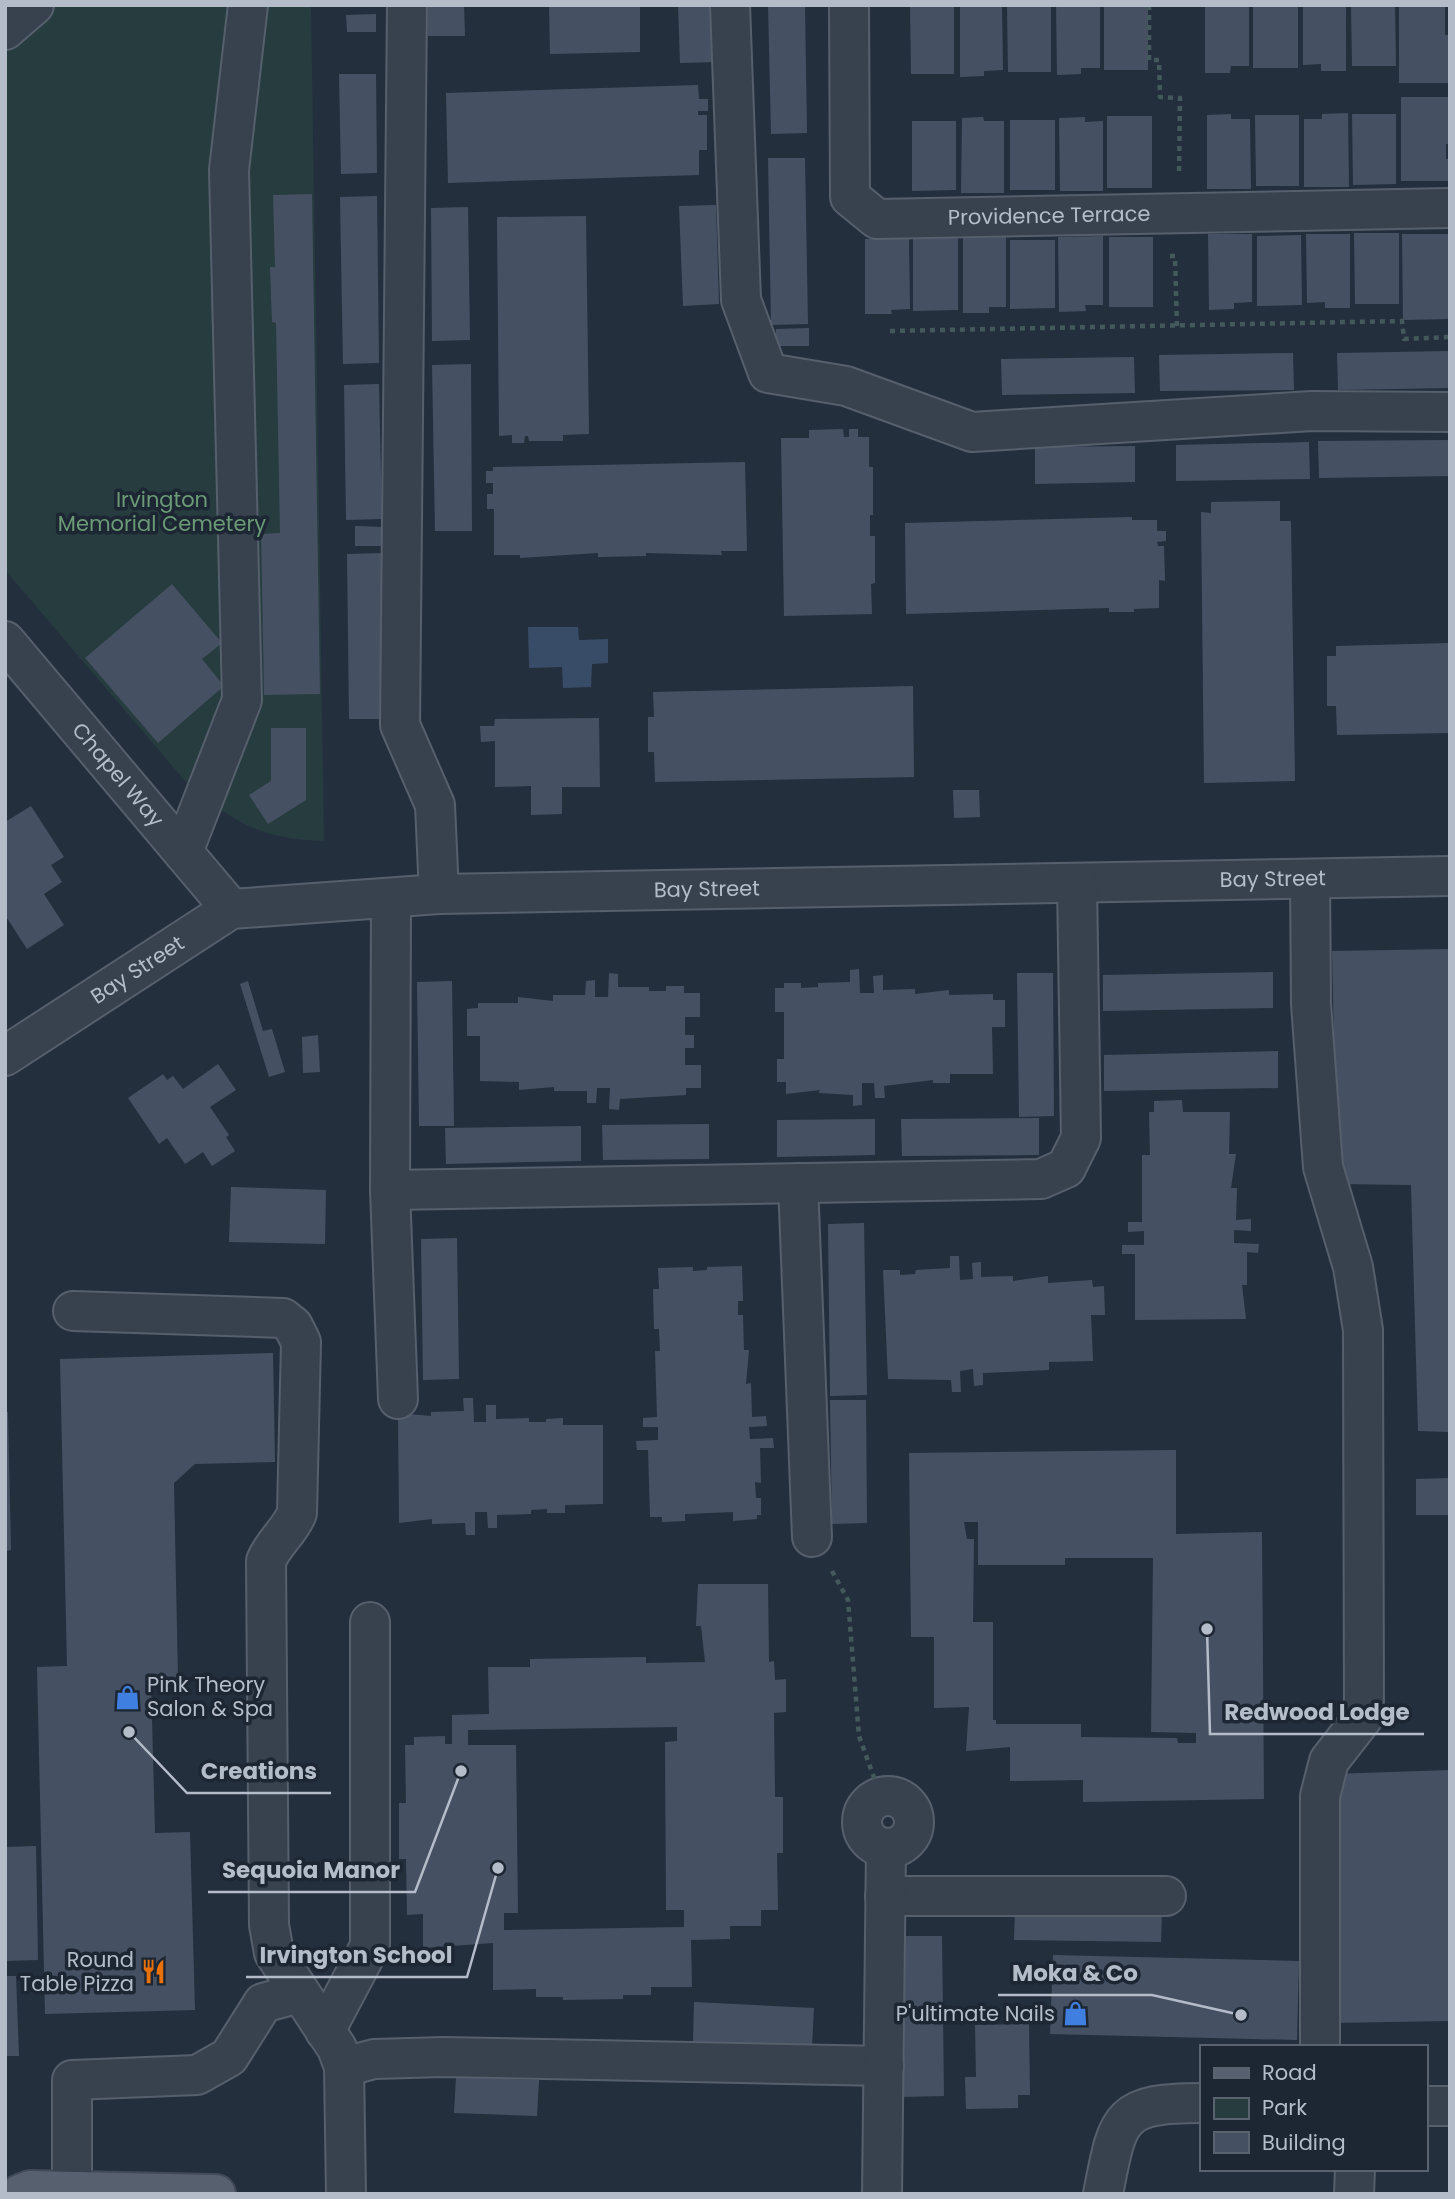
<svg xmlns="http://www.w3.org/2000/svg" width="1455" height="2199" font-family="Poppins,sans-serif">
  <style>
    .green { fill: #263c3f }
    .water { fill: #394c67 }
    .building { fill: #455162; fill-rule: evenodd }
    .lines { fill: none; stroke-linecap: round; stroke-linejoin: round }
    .minor-casing { stroke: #565f6c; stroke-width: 42 }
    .major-casing { stroke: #414a57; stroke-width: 42 }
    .path { stroke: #44595c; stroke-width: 4.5; stroke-dasharray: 5 5; stroke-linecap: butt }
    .minor { stroke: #38414e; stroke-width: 38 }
    .major { stroke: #56606e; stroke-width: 38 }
    .labels { text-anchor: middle; stroke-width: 7; stroke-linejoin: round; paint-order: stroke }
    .street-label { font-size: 21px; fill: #b4bcc9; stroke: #1d2633 }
    .park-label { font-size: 21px; fill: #6b9a76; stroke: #1d2633 }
    .poi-label { font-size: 21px; fill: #b4bcc9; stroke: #1d2633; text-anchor: end }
    .leader { fill: none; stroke: #b4bcc9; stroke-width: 2.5 }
    .callout-dot { fill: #b4bcc9; stroke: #1d2633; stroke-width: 2.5 }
    .callout-label { font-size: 23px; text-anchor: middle; font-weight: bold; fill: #b4bcc9; stroke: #1d2633; stroke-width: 7; stroke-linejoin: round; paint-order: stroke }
  </style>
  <rect width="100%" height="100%" fill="#242f3e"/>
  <path class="green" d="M5,5h306l13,836c-64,-2 -92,-19 -139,-60l-180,-211z"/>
  <path class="water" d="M528,627h50l1,13 29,-1v24l-16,1 -1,23 -28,1 -1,-21 -33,1z"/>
  <path class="building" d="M427,5h37l1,31h-37z
    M549,5h91v47l-90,2z
    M678,5h37l2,57 -37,1z
    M768,5h37l2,128 -36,1z
    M910,5h44v69h-43z
    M960,5h42l1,65 -19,1v5l-24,1z
    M1007,5h44v67h-43z
    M1056,5h44v63h-19v6l-24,1z
    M1104,5h44v65h-44z
    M1205,5h44v61h-18l-1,7h-25z
    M1253,5h45v63h-45z
    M1303,5h43v66h-25v-7l-18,1z
    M1351,5h44l1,61h-44z
    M1399,5h46v30h5l-1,48h-50z
    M376,14v18h-29l-1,-17z
    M339,74h37l1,99 -36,1z
    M698,85l1,14h9v12h-10v4h9v35h-8v25l-251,8 -2,-90z
    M1401,97h48l1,47h-4v15h4v22h-49z
    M1348,113l1,74h-45v-68h18v-5z
    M1231,114v5h19l1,70h-44v-74z
    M1352,114h44v70l-43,1z
    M1255,115h44v71h-43z
    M1107,116h45v72h-45z
    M983,117l1,4h20v72h-43l1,-75z
    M1085,117v5l18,-1v70h-43l-1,-73z
    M1010,120h45v70h-45z
    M912,121h44v69l-44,1z
    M768,158h37l3,166 -37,1z
    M312,194l8,500 -56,1 -3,-161 19,-1 -4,-210 -4,-1 -2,-55h5l-2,-72z
    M377,196l2,167 -36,1 -3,-167z
    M716,205l3,99 -36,2 -4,-100z
    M468,207l2,133 -38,1 -1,-133z
    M586,216l3,218 -26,1v6h-34l-1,-5h-3l-1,7h-12v-8l-13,1 -2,-219z
    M1354,233h45v71h-44z
    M1208,234h44v68l-18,1v6l-25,1z
    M1306,234h44v74h-25v-6l-18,1z
    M1402,234h46l2,85 -47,1z
    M1301,235l1,70 -45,1v-70z
    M1103,236v69h-18l1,6 -27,1 -1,-75z
    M1006,237v70h-17v6h-26v-75z
    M1109,237h44v70h-44z
    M913,238h45v72l-45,1z
    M865,239h44l1,70 -19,1 1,4h-27z
    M1010,240h45v68l-45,1z
    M809,328v18h-33v-17z
    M1450,351v37l-112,2 -1,-37z
    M1293,353l1,37 -134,1 -1,-36z
    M1134,357l1,36 -133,2 -1,-36z
    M471,364l1,167h-37l-3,-166z
    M379,384l3,135 -36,1 -2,-135z
    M843,429l1,8h5v-8h9v8h11v30h4v48h-3v21h5v47l-4,1 1,30 -88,2 -3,-178h28v-8z
    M1450,440v36l-131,2 -1,-37z
    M1309,442l1,37 -134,2v-36z
    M1135,446v36l-100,2v-37z
    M745,462l2,89h-26l1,4 -76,-2v3l-48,1v-4l-78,5v-3h-26v-46h-7v-15h6v-11h-7v-12h7v-4z
    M1280,501v20h11l4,260 -91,2 -3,-271 10,1v-11z
    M1132,517v3h25v11h9v10l-9,1 1,4h6l1,35 -6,-1v28l-25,1v3h-25v-4l-203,6 -1,-91z
    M355,526l29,1 -1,19h-28z
    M384,553l2,166h-37l-2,-165z
    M172,584l50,59 -20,16 22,27 -66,57 -73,-85z
    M1450,643v90l-113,2 -1,-29h-9v-50h9v-10z
    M913,686l1,91 -259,5 -1,-30h-6v-35h6l-1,-25z
    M599,718l1,69h-38v27l-31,1v-29l-36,1v-46l-14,1 -1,-16h14l1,-7z
    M271,728h35v72l-38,24 -19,-29 22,-14z
    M953,790h26l1,27 -26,1z
    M31,806l33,51 -13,8 11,17 -18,12 20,31 -37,24 -22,-34v-93z
    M1450,949v483l-32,-1 -7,-246 -74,-1 -5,-233z
    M859,969l1,24h14l-1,-17 10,-1v15l32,-1v5l34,-4v5l44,-1v6h12v27h-13l1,47h-43v9h-17v-3l-49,6 1,12h-10l-1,-15h-12v22l-9,1v-11l-34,-2 1,-3 -34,4v-12h-9v-23h7v-47h-9v-24h9v-5h17v5l17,-1v-4l32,-1v-12z
    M1273,972v36l-170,3v-36z
    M609,973l9,1v13h31v4h17v-5h18v7h16v24h-15v18h9v13h-9v17h16v23h-15v7l-66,4 -1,11 -10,-1 1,-21h-13l-1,15h-9v-12h-33v-4l-35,3v-8l-39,-1v-45h-13v-27l11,-1v-5h40v-6l35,4v-6h32l1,-14 9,-1v17h13z
    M1017,973h36l1,143 -35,1z
    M248,981l15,50 9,-2 13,43 -16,5 -29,-93z
    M452,981l2,145h-35l-2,-144z
    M318,1035l2,37 -17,1 -1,-36z
    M1278,1051v37l-174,3v-36z
    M218,1064l18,26 -26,17 19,28 -3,2 9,14 -23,15 -9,-14 -18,12 -18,-26 -8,6 -31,-46 35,-24 4,6 6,-4 10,13z
    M1182,1100l1,12h47l-1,42h7l-5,34h6l-1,32 15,-1v12l-17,-1v13l25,1 -1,9 -11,-1v33h-5l4,34 -111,1v-66h-13v-9h22v-14l-16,1v-10h14v-67h8l-1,-43h5v-11z
    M1039,1118v37l-137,1 -1,-37z
    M875,1119v36l-98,2v-37z
    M709,1124v35l-106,1 -1,-35z
    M581,1126v35l-135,3 -1,-36z
    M231,1187l95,3 -1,54 -96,-2z
    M864,1223l3,172 -37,1 -2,-172z
    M457,1238l2,141 -36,1 -2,-141z
    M950,1256h9l1,24 13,-1 -1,-16 9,-1v15l32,-1v5l35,-5v7l44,-3 1,7 11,-1 1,29h-14l2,46 -44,1v8l-66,3v12l-9,1 -1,-17 -13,2 1,21h-9l-1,-12 -63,-1 -5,-109h17v5l15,-1 1,-4 34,-2z
    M742,1266l1,35h-5v14h5l1,35h5l-3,34 5,-1 1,34 14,-1 1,10 -18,1 1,12 23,-1 1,10h-14l1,35 -6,-1 1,16h5v17h-4v4l-24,2v-9l-48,2v7l-23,1v-5h-12l-2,-67h-11l-1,-9 22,-1v-13h-15v-9l14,-1 -2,-66h5l-1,-22h-5l-1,-40h6l-1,-21 35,-1v4l14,-1v-3z
    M273,1353l2,109 -80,2 -21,19 4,196 -27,1 4,153 35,-1 5,178 -150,4 -8,-347 30,-1 -7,-307z
    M463,1398h10l1,24h12v-17h10v14l33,-1v4h17v-3l17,-1v7h40v79l-38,1v8h-18v-4l-16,1v4l-34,1v13h-9l-1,-16h-12v23h-9l-1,-12 -33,1v-5l-33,4 -1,-110 33,3v-4l33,-1z
    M830,1400h36l1,123 -35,1z
    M5,1412h3l3,138 -6,1z
    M1176,1450v84l86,-2 2,267 -181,3v-22l-73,1v-34l-44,4 3,-44 -35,1v-71h-23l-2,-184zM964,1522h14v43h87v-7h88l-2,174 45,1v10h-18l-1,-5 -96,-1v-13h-85v-4h-3v-98h-20l1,-83h-7z
    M1450,1478v37h-34v-36z
    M698,1584h70l1,78 5,-1 1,19 11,-1v33l-12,1 1,84h8v56h-6l1,57h-17v16h-31v13l-39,1 1,47h-41v8h-28v4l-60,1v-3h-27v-8l-43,1v-47l-70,5v-34l-16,1 -1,-56h-7v-56h7l-1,-58h9v-8l31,-1v8h7v-29l37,-1 -1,-47h42v-8l116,-2v6l59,-1 -4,-36h-5zM677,1727v14l-12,1 1,168h18v17l-180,3v-17h14l-2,-168h-48v-15z
    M1450,1770v251l-120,2 2,-249z
    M36,1846l2,114 -33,1v-114z
    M1015,1909l147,1 -1,32 -147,-2z
    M899,1936h43l2,160 -43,1z
    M1053,1955l246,6 -2,79 -247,-6z
    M5,1976h11l3,80h-14z
    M694,2002l120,6 -2,38 -119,-4z
    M1029,2024l1,71h-12v13l-52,1 -1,-32h11l-1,-52z
    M456,2077l83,3 -2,36 -83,-3z"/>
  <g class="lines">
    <defs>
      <g id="minor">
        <path d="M407,5l-7,720 35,80 4,89"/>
        <path d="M730,5l11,295 27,73 78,13 126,46 340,-21 138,1"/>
        <path id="s1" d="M849,5l1,192 27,22 573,-11"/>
        <path d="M5,30l29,-25"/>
        <path id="s2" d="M5,641l226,268"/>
        <path d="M183,852l59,-152 -13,-530 19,-165"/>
        <path d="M1310,879l1,125 12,163 30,100 10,63 1,386 -35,45 -9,35v251"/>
        <path d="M391,898l-1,292 8,209"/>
        <path id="s3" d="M5,1056l226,-147 208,-15 1011,-18"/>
        <path d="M798,1183l14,354"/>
        <path d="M390,1190l651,-11 25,-11 15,-30 -4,-255"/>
        <path d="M73,1311l210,7 10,8 8,16 -4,171c-7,18 -23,29 -31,48l3,364 5,28 63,95 7,19 2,127"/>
        <circle cx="888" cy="1822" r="26"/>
        <path d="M885,1896h281"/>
        <path d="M325,2031l45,-85v-324"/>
        <path d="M344,2067l30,-8 70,-2 440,9"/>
        <path d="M1425,2106h25"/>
        <path d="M72,2191v-111l125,-5 32,-18 34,-54 36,-10"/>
        <path d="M882,2194l4,-345"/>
        <path d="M1103,2194c15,-76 14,-91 98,-91"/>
        <path d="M1354,2194l1,-25"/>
      </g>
      <path id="major" d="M20,2194l10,-4 186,4"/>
    </defs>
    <use href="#minor" class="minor-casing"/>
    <use href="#major" class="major-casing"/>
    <path class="path" d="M1149,5v55h10l1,37 20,1 -1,77
      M1170,256h5l2,72
      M890,331l512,-10 2,18 46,-2
      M832,1571l16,29 11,136 22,61"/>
    <use href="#minor" class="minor"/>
    <use href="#major" class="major"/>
  </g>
  <defs>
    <symbol id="shop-bare" viewBox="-9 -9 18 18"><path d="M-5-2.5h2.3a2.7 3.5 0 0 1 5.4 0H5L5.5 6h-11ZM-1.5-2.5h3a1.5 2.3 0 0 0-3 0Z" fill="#3f7fe0" stroke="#1d2633" stroke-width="2.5" paint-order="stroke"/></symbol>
    <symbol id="restaurant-bare" viewBox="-9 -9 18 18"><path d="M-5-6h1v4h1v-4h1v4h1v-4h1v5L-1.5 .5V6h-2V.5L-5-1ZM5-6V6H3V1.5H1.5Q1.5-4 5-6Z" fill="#e8710a" stroke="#1d2633" stroke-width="2.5" paint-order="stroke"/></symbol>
  </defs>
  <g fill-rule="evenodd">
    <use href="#shop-bare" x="110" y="1680" width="35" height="35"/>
    <use href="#restaurant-bare" x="136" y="1954" width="35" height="35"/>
    <use href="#shop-bare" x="1058" y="1996" width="35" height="35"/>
  </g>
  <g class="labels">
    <g class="street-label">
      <text dy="7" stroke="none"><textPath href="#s1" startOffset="399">Providence Terrace</textPath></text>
      <text dy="7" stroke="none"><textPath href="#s2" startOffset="175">Chapel Way</textPath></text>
      <text dy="7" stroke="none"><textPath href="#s3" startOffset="1312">Bay Street</textPath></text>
      <text dy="7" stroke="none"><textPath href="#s3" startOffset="746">Bay Street</textPath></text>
      <text dy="7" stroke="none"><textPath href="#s3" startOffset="158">Bay Street</textPath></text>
    </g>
    <g class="park-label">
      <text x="162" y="507">Irvington<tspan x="162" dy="24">Memorial Cemetery</tspan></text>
    </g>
    <g class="poi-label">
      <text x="147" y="1692" text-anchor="start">Pink Theory<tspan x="147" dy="24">Salon &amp; Spa</tspan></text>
      <text x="134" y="1967">Round<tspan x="134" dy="24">Table Pizza</tspan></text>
      <text x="1055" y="2021">P'ultimate Nails</text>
    </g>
  </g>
  <path class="leader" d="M1207 1629L1210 1734H1424M129 1732L187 1793H331M461 1771L415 1892H208M498 1868L467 1977H246M1241 2015L1152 1995H998"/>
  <g class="callout-dot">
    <circle cx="1207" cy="1629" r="7"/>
    <circle cx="129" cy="1732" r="7"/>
    <circle cx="461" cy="1771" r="7"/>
    <circle cx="498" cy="1868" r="7"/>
    <circle cx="1241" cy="2015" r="7"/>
  </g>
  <g class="callout-label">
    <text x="1317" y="1720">Redwood Lodge</text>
    <text x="259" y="1779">Creations</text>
    <text x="311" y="1878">Sequoia Manor</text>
    <text x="356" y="1963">Irvington School</text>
    <text x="1075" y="1981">Moka &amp; Co</text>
  </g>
  <rect width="1455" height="2199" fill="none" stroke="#b4bcc9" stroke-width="14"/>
  <rect x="1200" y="2045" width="228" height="126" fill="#1d2633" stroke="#59626f" stroke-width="2"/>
  <rect x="1214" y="2068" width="35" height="10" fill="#56606e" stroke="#59626f" stroke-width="2"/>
  <text x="1262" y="2080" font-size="21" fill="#b4bcc9">Road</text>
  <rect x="1214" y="2098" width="35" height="21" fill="#263c3f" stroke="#59626f" stroke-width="2"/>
  <text x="1262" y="2115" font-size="21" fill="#b4bcc9">Park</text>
  <rect x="1214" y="2132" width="35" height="21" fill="#455162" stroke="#59626f" stroke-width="2"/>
  <text x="1262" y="2150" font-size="21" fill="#b4bcc9">Building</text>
</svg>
